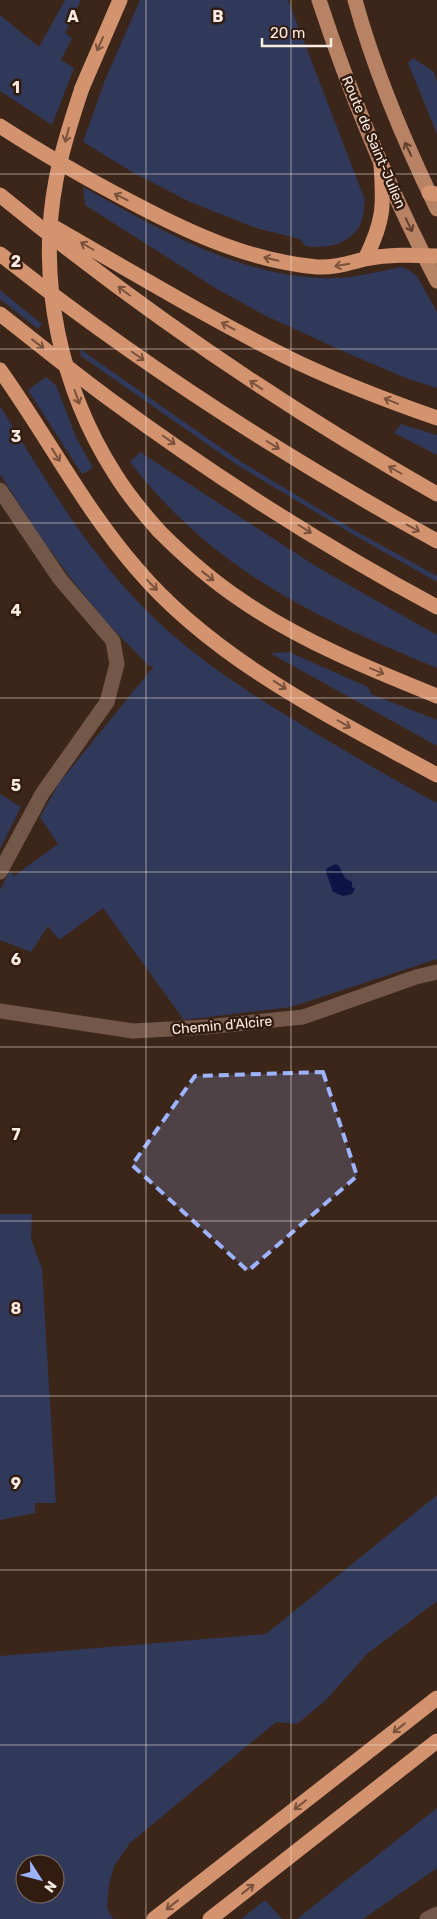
<svg xmlns="http://www.w3.org/2000/svg" width="437" height="1919" font-family="Rubik,sans-serif">
  <style>
    .green { fill: #303959; fill-rule: evenodd }
    .water { fill: #0d1446 }
    .lines { fill: none; stroke-linecap: round; stroke-linejoin: round }
    .minor { stroke: #73584a; stroke-width: 15 }
    .tertiary { stroke: #73584a; stroke-width: 15 }
    .primary { stroke: #b88264; stroke-width: 15 }
    .motorway { stroke: #d3936f; stroke-width: 15 }
    .motorway-bridge { stroke: #d3936f; stroke-width: 15 }
    .oneway { stroke: #7a523b }
    .oneway2 { stroke: #61402d }
    .marked { fill: #9db4fd; fill-opacity: 0.2; stroke: #9db4fd; stroke-width: 4; stroke-dasharray: 10 6; stroke-linejoin: round }
    .grid { fill: none; stroke: #fbece3; stroke-width: 1; stroke-opacity: 0.55 }
    .labels { text-anchor: middle; stroke-width: 5; stroke-linejoin: round; paint-order: stroke }
    .street-label { font-size: 14px; fill: #fbece3; stroke: #321c10 }
    .grid-label { font-size: 16px; text-anchor: middle; font-weight: bold; fill: #fbece3; stroke: #321c10; stroke-width: 5; stroke-linejoin: round; paint-order: stroke }
  </style>
  <rect width="100%" height="100%" fill="#3c261a"/>
  <path class="green" d="M65,0h16l-16,33 7,5 -11,22 13,8 -22,57 -52,-34v-76l39,32z
    M140,0h148l77,200c-1,7 -1,14 -3,20 -9,25 -35,29 -57,26l-5,-7 -44,-11 -66,-26 -56,-29 -51,-31 22,-62z
    M413,58l21,14 3,10v52l-29,-71z
    M83,187c74,41 149,86 236,91 28,2 56,-6 83,-11l8,4 7,5 20,36v76l-29,-9 -61,-26 -83,-38 -47,-26 -132,-84z
    M0,290l42,34 -4,5 -38,-30z
    M80,349l160,112 114,69 83,46v6l-78,-44 -122,-73 -156,-109z
    M46,377l10,8 20,52 17,31 -11,6 -54,-84z
    M0,406c43,69 84,141 142,200 50,52 112,90 173,127 41,24 80,48 122,70v156l-146,48 -107,13 -81,-112 -44,32 -11,-14 -17,26 -31,-12v-50l10,-19 4,5 44,-32 -18,-27 19,-34 95,-117h-5l-45,-46 -35,-44 -34,-47 -35,-55z
    M401,424l36,11v20l-43,-22z
    M140,452l177,115 120,68v33c-122,-50 -225,-99 -307,-206z
    M289,652l79,35 3,7 66,26v26l-167,-93z
    M0,794l21,13 -21,42z
    M0,1214h32l-1,25 11,30 14,234h-21v10l-35,7z
    M437,1495v106l-70,53 -42,47 -28,23 -21,-2 -146,121 -16,23 -5,19 -2,23 6,11h-113v-263l266,-22zM25,1864h30v30h-30z
    M437,1808v60l-74,51h-66z
    M265,1900l17,19h-41z"/>
  <path class="water" d="M336,864l3,2 6,12 7,4v5l3,2 -3,5 -9,2 -10,-4 -7,-20 1,-4z"/>
  <g class="lines">
    <path class="minor" d="M0,490l60,89 53,62 4,23 -10,38 -65,92 -42,78
      M0,1011l133,20 73,-4 97,-10 113,-40 21,-5"/>
    <path class="tertiary" d="M427,1919l10,-5"/>
    <path class="primary" d="M319,0c32,97 71,191 118,281
      M355,0c20,73 49,141 82,209"/>
    <path class="motorway" d="M82,88l38,-88
      M0,126c43,28 89,54 135,78 57,30 116,57 182,63 17,1 32,-4 48,-8 25,-5 47,-4 72,-3
      M429,193l8,1
      M0,195c137,112 283,212 437,299
      M52,226c82,47 163,96 247,137 45,21 92,39 138,55
      M0,254c137,108 284,203 437,287
      M365,259c19,-38 19,-53 16,-94
      M0,314c36,28 71,57 108,84 102,75 217,149 329,209
      M0,370c47,66 84,138 137,199 78,92 196,149 300,206
      M159,531c25,25 52,49 82,69 60,41 129,69 196,96
      M154,1919l283,-221
      M210,1919l227,-178"/>
    <path class="motorway-bridge" d="M82,88c-10,30 -20,61 -26,92 -19,100 4,208 59,294 13,21 28,39 44,57"/>
  </g>
  <defs><path id="oneway-shaft" d="M-6 0H5M1.5-3L5.5 0L1.5 3" fill="none" stroke-width="1.6" stroke-linecap="round" stroke-linejoin="round" transform="scale(1.25)"/></defs>
  <g class="oneway">
    <use href="#oneway-shaft" transform="translate(100 44) rotate(114)"/>
    <use href="#oneway-shaft" transform="translate(67 135) rotate(105)"/>
    <use href="#oneway-shaft" transform="translate(121 197) rotate(-153)"/>
    <use href="#oneway-shaft" transform="translate(87 246) rotate(-150)"/>
    <use href="#oneway-shaft" transform="translate(271 259) rotate(-167)"/>
    <use href="#oneway-shaft" transform="translate(342 265) rotate(170)"/>
    <use href="#oneway-shaft" transform="translate(124 291) rotate(-143)"/>
    <use href="#oneway-shaft" transform="translate(228 326) rotate(-152)"/>
    <use href="#oneway-shaft" transform="translate(38 344) rotate(38)"/>
    <use href="#oneway-shaft" transform="translate(138 356) rotate(35)"/>
    <use href="#oneway-shaft" transform="translate(256 385) rotate(-147)"/>
    <use href="#oneway-shaft" transform="translate(77 397) rotate(70)"/>
    <use href="#oneway-shaft" transform="translate(391 401) rotate(-158)"/>
    <use href="#oneway-shaft" transform="translate(169 440) rotate(35)"/>
    <use href="#oneway-shaft" transform="translate(273 445) rotate(32)"/>
    <use href="#oneway-shaft" transform="translate(56 455) rotate(58)"/>
    <use href="#oneway-shaft" transform="translate(395 470) rotate(-150)"/>
    <use href="#oneway-shaft" transform="translate(413 528) rotate(29)"/>
    <use href="#oneway-shaft" transform="translate(305 529) rotate(32)"/>
    <use href="#oneway-shaft" transform="translate(208 576) rotate(38)"/>
    <use href="#oneway-shaft" transform="translate(152 585) rotate(46)"/>
    <use href="#oneway-shaft" transform="translate(377 671) rotate(23)"/>
    <use href="#oneway-shaft" transform="translate(280 685) rotate(33)"/>
    <use href="#oneway-shaft" transform="translate(344 724) rotate(30)"/>
    <use href="#oneway-shaft" transform="translate(399 1728) rotate(142)"/>
    <use href="#oneway-shaft" transform="translate(300 1805) rotate(142)"/>
    <use href="#oneway-shaft" transform="translate(248 1889) rotate(-38)"/>
    <use href="#oneway-shaft" transform="translate(172 1905) rotate(142)"/>
  </g>
  <g class="oneway2">
    <use href="#oneway-shaft" transform="translate(408 149) rotate(-115)"/>
    <use href="#oneway-shaft" transform="translate(409 225) rotate(64)"/>
  </g>
  <path class="marked" d="M323,1072l34,104 -109,95 -116,-106 63,-89z"/>
  <path class="grid" d="M146,0v1919M291,0v1919M0,174h437M0,349h437M0,523h437M0,698h437M0,872h437M0,1047h437M0,1221h437M0,1396h437M0,1570h437M0,1745h437"/>
  <g class="labels">
    <g class="street-label">
      <text transform="translate(374 142) rotate(67)" y="5">Route de Saint-Julien</text>
      <text transform="translate(222 1025) rotate(-5)" y="5">Chemin d'Alcire</text>
    </g>
  </g>
  <g class="grid-label">
    <text x="73" y="22">A</text>
    <text x="218" y="22">B</text>
    <text x="16" y="93">1</text>
    <text x="16" y="267">2</text>
    <text x="16" y="442">3</text>
    <text x="16" y="616">4</text>
    <text x="16" y="791">5</text>
    <text x="16" y="965">6</text>
    <text x="16" y="1140">7</text>
    <text x="16" y="1314">8</text>
    <text x="16" y="1489">9</text>
  </g>
  <g transform="translate(40 1879) rotate(126)"><circle r="24" fill="#321c10" stroke="#826f64"/>
  <path d="M0-4L9 19L0 12L-9 19Z" fill="#9db4fd"/>
  <text y="-8" font-size="14" font-weight="bold" text-anchor="middle" fill="#fbece3">N</text>
  </g>
  <path d="M262 38v8h69v-8" fill="none" stroke="#fbece3" stroke-width="2.5"/>
  <text x="270" y="38" font-size="15" fill="#fbece3" stroke="#321c10" stroke-width="4" paint-order="stroke">20 m</text>
</svg>
